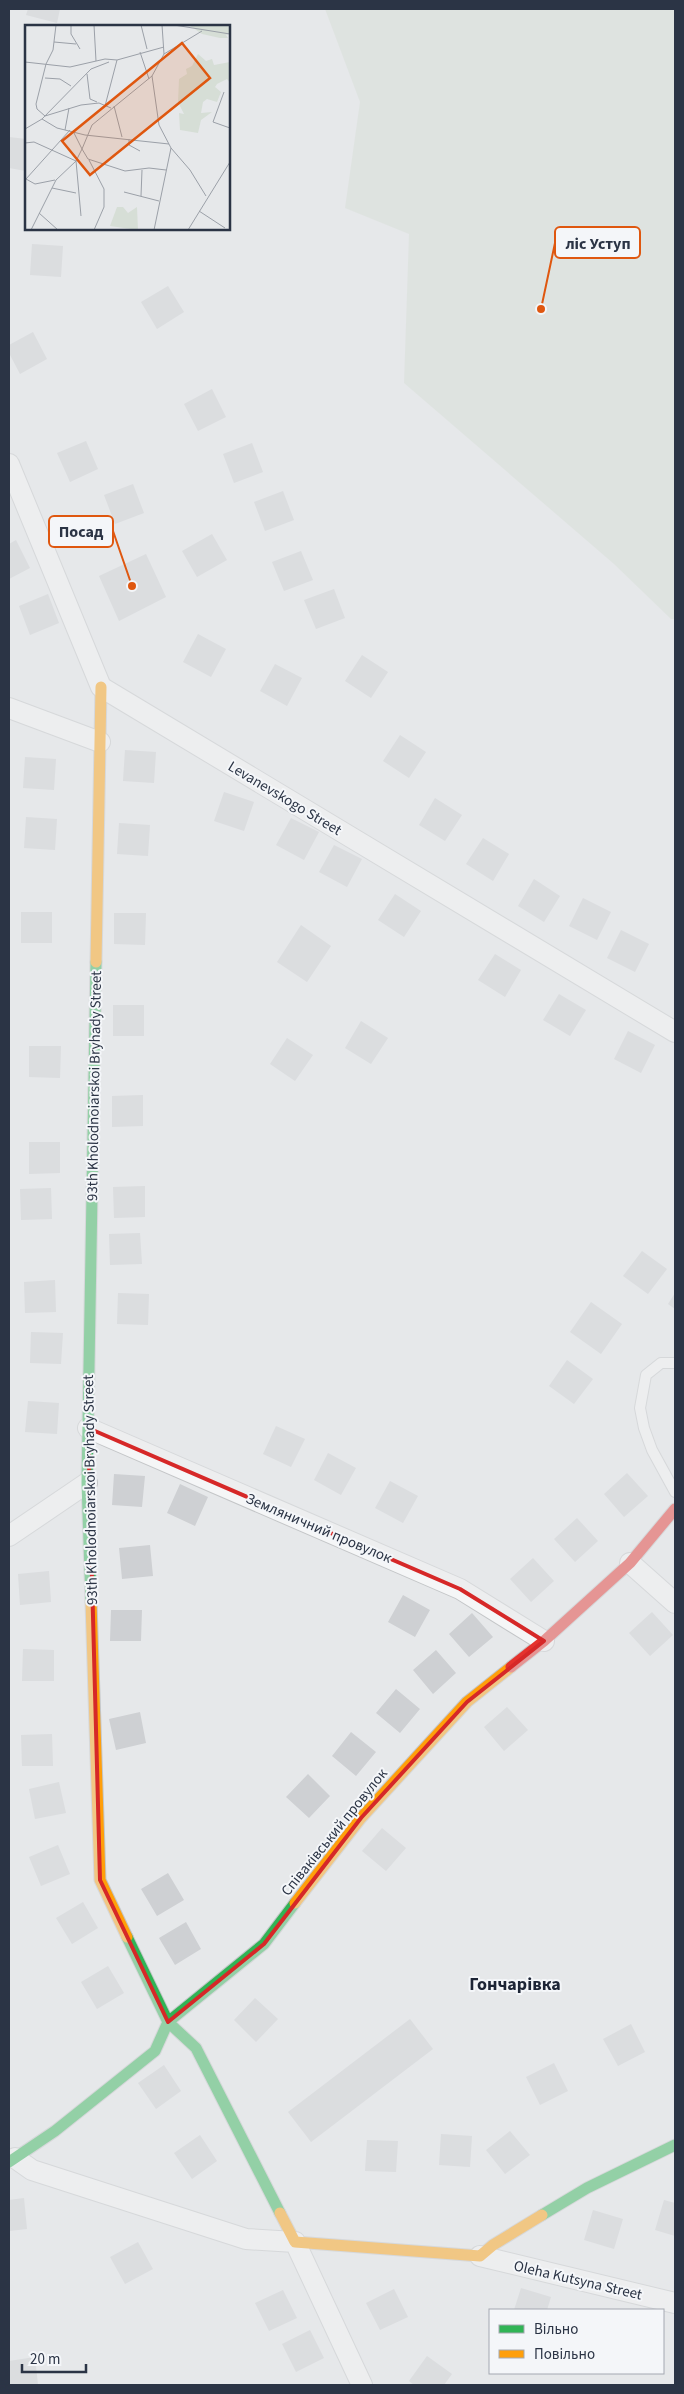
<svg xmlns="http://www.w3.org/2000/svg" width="684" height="2394" font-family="'Source Sans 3',sans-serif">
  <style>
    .green { fill: #d6ded6 }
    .building { fill: #ced0d3 }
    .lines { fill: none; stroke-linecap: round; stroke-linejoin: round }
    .lane-casing { stroke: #c4c6c8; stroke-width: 12 }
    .street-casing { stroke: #c4c6c8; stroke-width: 22 }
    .fast-casing { stroke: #c4c6c8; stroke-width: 13 }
    .slow-casing { stroke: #c4c6c8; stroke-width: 13 }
    .jam-casing { stroke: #c4c6c8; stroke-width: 13 }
    .lane { stroke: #f5f6f7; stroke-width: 10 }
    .street { stroke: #f5f6f7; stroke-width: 20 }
    .fast { stroke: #30b455; stroke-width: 11 }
    .slow { stroke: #ff9f0a; stroke-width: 11 }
    .jam { stroke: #e5322d; stroke-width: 11 }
    .marked { fill: none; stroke: #d62828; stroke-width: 4; stroke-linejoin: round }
    .labels { text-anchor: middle; stroke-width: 4; stroke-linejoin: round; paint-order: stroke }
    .street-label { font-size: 15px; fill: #2b3445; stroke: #f4f6f9 }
    .quarter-label { font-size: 18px; font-weight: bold; fill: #1d2536; stroke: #f4f6f9 }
    .inset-road { fill: none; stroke: #9ba0a8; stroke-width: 1 }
    .view { fill: #df570f; fill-opacity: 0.15; stroke: #df570f; stroke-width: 2.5 }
    .inset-edge { fill: none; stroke: #2b3445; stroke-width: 2.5 }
    .leader { fill: none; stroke: #df570f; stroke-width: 2 }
    .callout-dot { fill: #df570f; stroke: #f4f6f9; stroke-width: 2 }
    .callout { fill: #f4f6f9; stroke: #df570f; stroke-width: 2 }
    .callout-label { font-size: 16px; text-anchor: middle; font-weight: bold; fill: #2b3445 }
  </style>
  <rect width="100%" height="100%" fill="#e6e8ea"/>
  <path class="green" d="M325,9h350v610h-4l-57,-55 -210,-181 5,-149 -64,-26 15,-106z"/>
  <path class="building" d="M28,9h32l-3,14 -31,-8z
    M9,137l17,2v32l-17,-3z
    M32,244l31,2 -2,31 -31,-2z
    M168,286l16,26 -27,17 -16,-27z
    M33,332l14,27 -27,15 -11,-21v-8z
    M212,389l14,28 -28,14 -14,-27z
    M86,441l12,28 -28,13 -13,-29z
    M252,443l11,29 -29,11 -11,-29z
    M133,484l11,29 -29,11 -11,-29z
    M283,491l11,29 -29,11 -11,-29z
    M212,534l15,26 -30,17 -15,-26z
    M16,540l14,28 -21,11v-35z
    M301,551l12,29 -29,11 -12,-29z
    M146,554l20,43 -47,24 -20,-45z
    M334,589l11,29 -29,11 -12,-29z
    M48,594l11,29 -29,12 -11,-29z
    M198,634l28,15 -15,28 -28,-15z
    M362,655l26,17 -17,26 -26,-17z
    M275,664l27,14 -15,28 -27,-15z
    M400,735l26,17 -17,26 -26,-17z
    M125,750l31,2 -2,31 -31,-2z
    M25,757l31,2 -2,31 -31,-2z
    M224,792l30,10 -10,29 -30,-10z
    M435,798l27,17 -17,26 -26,-16z
    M26,817l31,2 -2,31 -31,-2z
    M291,818l28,14 -15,28 -28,-15z
    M119,823l31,2 -2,31 -31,-2z
    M483,838l26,16 -16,27 -27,-17z
    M334,845l28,14 -15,28 -28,-15z
    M534,879l26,17 -16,26 -26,-16z
    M395,894l26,17 -17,26 -26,-17z
    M583,898l28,14 -14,28 -28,-14z
    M21,912h31v31h-31z
    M114,913h32l-1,32 -31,-1z
    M301,925l30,21 -24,36 -30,-20z
    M621,930l28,14 -14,28 -28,-14z
    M495,954l26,16 -16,27 -27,-17z
    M559,994l27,16 -16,26 -27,-16z
    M113,1005h31v31h-31z
    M361,1021l27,17 -17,26 -26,-16z
    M628,1031l27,14 -14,28 -27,-14z
    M287,1038l26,17 -18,26 -25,-17z
    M29,1046h32l-1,32 -31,-1z
    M143,1095v31l-31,1v-31z
    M29,1142h31v31l-31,1z
    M145,1186v31l-31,1 -1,-31z
    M51,1188l1,31 -31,1 -1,-31z
    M140,1233l2,31 -32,1 -1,-31z
    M642,1251l25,18 -19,25 -25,-18z
    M55,1280l1,32 -31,1 -1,-31z
    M118,1293l31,1 -1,31 -31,-1z
    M675,1293v16l-7,-5z
    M591,1302l31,22 -21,30 -31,-22z
    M31,1332l32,1 -2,31 -31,-1z
    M567,1360l26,19 -19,25 -25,-18z
    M28,1401l31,2 -2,31 -32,-2z
    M276,1426l29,13 -14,28 -28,-13z
    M328,1453l28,15 -15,27 -27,-15z
    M627,1473l21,23 -24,21 -20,-23z
    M114,1474l31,2 -3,31 -30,-2z
    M390,1481l28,15 -15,27 -28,-15z
    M180,1484l28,13 -13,29 -28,-13z
    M577,1518l21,23 -23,21 -21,-23z
    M150,1545l3,31 -31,3 -3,-31z
    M533,1558l21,23 -23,21 -21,-23z
    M49,1571l2,31 -31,3 -2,-31z
    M403,1595l27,15 -15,27 -27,-15z
    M111,1610h31l-1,31h-31z
    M652,1612l21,23 -23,21 -21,-23z
    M472,1613l21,24 -24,20 -20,-23z
    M23,1649l31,1v31h-32z
    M436,1650l20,23 -23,21 -20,-24z
    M396,1689l24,20 -20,24 -24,-20z
    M507,1707l21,23 -24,21 -20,-24z
    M140,1712l6,31 -30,7 -7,-31z
    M351,1732l25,20 -20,24 -24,-20z
    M52,1734l1,32h-31l-1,-31z
    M308,1774l22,22 -21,22 -23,-21z
    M59,1782l7,31 -31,6 -6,-30z
    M382,1828l24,20 -20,23 -24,-20z
    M58,1845l12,29 -29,12 -12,-29z
    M168,1873l16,27 -27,16 -16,-27z
    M83,1902l15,26 -26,16 -16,-26z
    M186,1922l15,27 -26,16 -16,-27z
    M108,1966l16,27 -27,16 -16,-27z
    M255,1998l23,21 -22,23 -22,-22z
    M410,2019l23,30 -122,93 -23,-30z
    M631,2024l14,28 -27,14 -15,-27z
    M554,2063l14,28 -28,14 -14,-28z
    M164,2065l17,26 -25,18 -18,-26z
    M510,2131l20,24 -25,19 -19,-24z
    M441,2134l31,2 -2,31 -31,-2z
    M200,2135l17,26 -25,18 -18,-26z
    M367,2140l31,1 -2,31 -31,-1z
    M24,2198l3,31 -18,2v-31z
    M664,2200l11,3v33l-20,-6z
    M593,2210l30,9 -9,30 -30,-9z
    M138,2242l15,27 -28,15 -15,-27z
    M521,2288l30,9 -4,13h-33z
    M394,2289l14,28 -28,13 -14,-27z
    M283,2290l14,28 -28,13 -14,-28z
    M310,2330l14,28 -28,14 -14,-28z
    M427,2356l25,18 -8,11h-30l-5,-4z
    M35,2357l3,28h-29v-24z"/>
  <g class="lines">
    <defs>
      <path id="lane" d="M675,1363h-14l-15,12 -6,33 4,20 8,22 23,42"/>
      <path id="street" d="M9,464l92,223 574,345
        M9,708l91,34
        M88,1428l372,161 84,52
        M9,1536l78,-53
        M630,1563l45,40
        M15,2158l17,12 214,69 49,3 67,143
        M480,2256l195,47"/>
      <path id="fast" d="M91,1602l-4,-119 9,-521
        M127,1937l41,85 28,26 84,165
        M9,2162l46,-31 100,-80 13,-29 96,-78 31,-41
        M542,2215l45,-27 88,-43"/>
      <path id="slow" d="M96,962l5,-275
        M91,1602l9,278 27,57
        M295,1903l66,-85 106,-116 44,-35
        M280,2213l15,29 185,14 13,-11 49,-30"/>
      <path id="jam" d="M511,1667l33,-26 86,-78 45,-54"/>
    </defs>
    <use href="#lane" class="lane-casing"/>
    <use href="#street" class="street-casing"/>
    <use href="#fast" class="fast-casing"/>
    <use href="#slow" class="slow-casing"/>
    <use href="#jam" class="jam-casing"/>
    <use href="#lane" class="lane"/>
    <use href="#street" class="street"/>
    <use href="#fast" class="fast"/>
    <use href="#slow" class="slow"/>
    <use href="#jam" class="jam"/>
  </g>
  <path d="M0 0H684V2394H0ZM88,1428l372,161 84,52 -77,61 -106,116 -97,126 -96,78 -68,-142z" fill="#e6e8ea" fill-opacity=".55" fill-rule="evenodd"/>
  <path class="marked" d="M88,1428l372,161 84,52 -77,61 -106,116 -97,126 -96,78 -68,-142z"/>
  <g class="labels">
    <g class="street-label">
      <text transform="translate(285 798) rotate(31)" y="5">Levanevskogo Street</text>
      <text transform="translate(94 1086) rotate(-89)" y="5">93th Kholodnoiarskoi Bryhady Street</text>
      <text transform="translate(90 1490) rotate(-91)" y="5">93th Kholodnoiarskoi Bryhady Street</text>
      <text transform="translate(319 1528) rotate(23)" y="5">Земляничний провулок</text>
      <text transform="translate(334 1832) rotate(-51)" y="5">Співаківський провулок</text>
      <text transform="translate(578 2280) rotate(13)" y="5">Oleha Kutsyna Street</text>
    </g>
    <g class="quarter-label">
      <text x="515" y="1990">Гончарівка</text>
    </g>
  </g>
  <g transform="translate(25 25)">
    <rect width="205" height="205" fill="#e6e8ea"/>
    <path d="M164,0h41v9l-4,1 2,3h-8l-18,-4zM173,29l8,7 6,-2 2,6 16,-3v21l-3,-4 -10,5 -2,3 6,5 -4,10 -10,-3 -4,3 -2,11 11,-1 -11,8 -3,13 -18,-3 -1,-17 5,1 -6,-12 1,-23 8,-5 -1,-5 6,-3zM92,182h6l5,6 9,-6 1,23 -28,-4z" fill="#d6ded6"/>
    <path class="inset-road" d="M46,0v9l9,15M69,0l2,36M116,0l6,24M137,0l2,29M149,0l56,9M177,6l-38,23 -12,22 7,49 12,23 19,22 16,26M29,17l22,2M115,27l9,27M0,37l45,5 35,-8 12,1 47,-13M62,49l3,25 7,3M127,51l-60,49 -10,24 6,10 37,12 24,-3 17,2M20,53l15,1 11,7M199,67l-11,30 17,6M80,81l12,-46M89,81l8,31M20,91l-8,-7 -1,-5 10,-40 7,-14 3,-25M20,91l36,-11 18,-2 12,5M17,94l15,9 28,7 84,9M0,104l17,-10 49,-50 18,-7M40,105l4,-22M104,114v6l11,6M0,118l9,-1 42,19 5,55M64,135l15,29v18l-10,23M1,154l44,-49M1,154l9,5 20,-4M27,163l24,5M99,167l35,9M116,171l1,-26M174,186l26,17M14,188l19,17M6,205l25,-50 20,-19 6,-12 -8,-16M129,205l17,-82M163,205l42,-68"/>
    <path class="view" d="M157,18l28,35 -120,97 -28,-34z"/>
    <rect width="205" height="205" class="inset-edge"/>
  </g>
  <path class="leader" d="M541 309L555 243M132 586L113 531"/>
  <g class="callout-dot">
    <circle cx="541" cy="309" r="5"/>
    <circle cx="132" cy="586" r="5"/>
  </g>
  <g class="callout">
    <rect x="555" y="227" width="85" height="31" rx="5"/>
    <rect x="49" y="516" width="64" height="31" rx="5"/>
  </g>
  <g class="callout-label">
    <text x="598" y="249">ліс Уступ</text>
    <text x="81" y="537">Посад</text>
  </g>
  <rect width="684" height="2394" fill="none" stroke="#2b3445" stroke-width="20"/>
  <rect x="489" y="2309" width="175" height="65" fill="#f4f6f9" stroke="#a4a8b1"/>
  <rect x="499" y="2325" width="25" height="8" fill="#30b455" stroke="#a4a8b1"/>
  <text x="534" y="2334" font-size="15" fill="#2b3445">Вільно</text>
  <rect x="499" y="2350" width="25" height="8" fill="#ff9f0a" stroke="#a4a8b1"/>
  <text x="534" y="2359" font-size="15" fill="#2b3445">Повільно</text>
  <path d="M22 2364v8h64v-8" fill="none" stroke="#2b3445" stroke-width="2.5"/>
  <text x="30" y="2364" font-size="15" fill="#2b3445" stroke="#f4f6f9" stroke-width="4" paint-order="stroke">20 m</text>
</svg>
